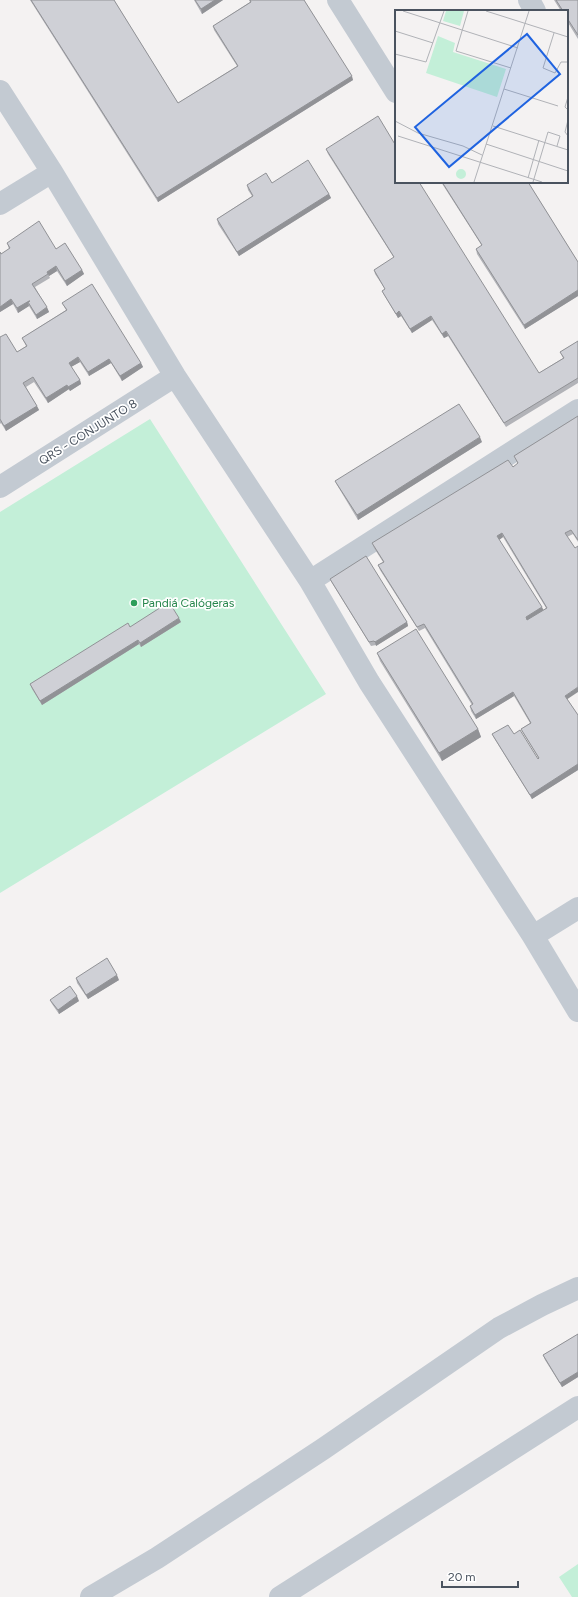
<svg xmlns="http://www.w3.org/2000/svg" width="578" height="1597" font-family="Figtree,sans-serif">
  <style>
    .green { fill: #c3efd8 }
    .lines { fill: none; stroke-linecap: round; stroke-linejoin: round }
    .minor { stroke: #c3cad2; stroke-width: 22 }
    .wall { fill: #b2b3b8; fill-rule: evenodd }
    .shaded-wall { fill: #919296 }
    .building { fill: #cfd0d6; stroke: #919296; fill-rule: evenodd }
    .leisure-dot { fill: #2e9e5b; stroke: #fff; stroke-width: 1.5 }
    .labels { text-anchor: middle; stroke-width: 3.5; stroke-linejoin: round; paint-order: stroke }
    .street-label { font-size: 12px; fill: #4a535f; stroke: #fff }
    .leisure-label { font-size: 12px; fill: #27864d; stroke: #fff; text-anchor: start }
    .inset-road { fill: none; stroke: #b0b2b7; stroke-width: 1 }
    .view { fill: #1f63e0; fill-opacity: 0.15; stroke: #1f63e0; stroke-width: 2 }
    .inset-edge { fill: none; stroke: #4a535f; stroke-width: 2 }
  </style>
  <rect width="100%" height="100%" fill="#f4f2f2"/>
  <path class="green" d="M150,419l176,275 -326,199v-381z
    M578,1564v33h-6l-13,-20z"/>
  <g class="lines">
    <path class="minor" d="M338,0l58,92
      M529,0l6,11
      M0,91l52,81 123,204 135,205 59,101 164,254 45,75
      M0,204l52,-32
      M0,487l175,-111
      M310,581l268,-171
      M533,936l45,-28
      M91,1597l66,-39 166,-109 176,-121 43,-23 36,-17
      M280,1597l298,-190"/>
  </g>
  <path class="wall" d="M30,0h84l64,103 59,-37 -23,-36 -1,-4 37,-24 -1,-2h55l49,80 -195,122z
    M194,0h29l-21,14z
    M554,0h24v39l-11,-18v-10h-6z
    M326,149l213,224 24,-15 -3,-6 18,-11v42l-72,44 -58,-91 -4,2 -12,-18 -20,13 -11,-17 -3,2 -14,-23 -2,-4 3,-2 -10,-15 -1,-4 20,-12 -66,-104z
    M441,182h87l50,80v34l-53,33 -48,-75 -1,-5 6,-3z
    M272,183l57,11 2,4 -92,58 -21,-32 -1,-5 35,-23 -4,-6 -1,-5z
    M7,243l49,6 26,21 2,4 -17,12 -10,-15 -8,5 1,2 -15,9 14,25 -12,7 -8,-13 -11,7 -5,-9 -13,8v-60l1,2 8,-5z
    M62,303l79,60 2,4 -21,14 -11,-18 -22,13 -9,-14 -9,5 9,13 1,4 -11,7 -1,-2 -21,14 -14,-21 -8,5 13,23 -33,21 -5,-8 -1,1v-87l17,15 9,-6 -4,-8 44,-28z
    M578,416v126l-5,-8 -6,3v162l11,16v55l-46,29 -38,-61 -2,-4h22l24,25h1l-16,-26 -2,-4 9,-6 -16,-27 -38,23 -5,-8 -1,-5 2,-1 -47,-77 -6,3 -39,-61 -2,-5 5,-3 -9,-14 -2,-5 146,-79 -4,-8zM503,537l43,71 -3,2 -44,-70z
    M482,442l-124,78 -21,-35 -2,-4z
    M330,579l77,43 1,4 -32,20v-1l-5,1 -39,-63z
    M181,622l-40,25 -2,-3 -97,61 -10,-16 -2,-5 100,-57z
    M377,653l101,76 3,8 -39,24 -62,-100z
    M76,978l43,2 -31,19 -11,-16z
    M50,1000l29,1 -20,13 -7,-10z
    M578,1334v43l-16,10 -17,-27 -2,-5z"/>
  <path class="shaded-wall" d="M215,0h8l-21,14 -1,-5z
    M352,76l1,4 -195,122 -1,-4z
    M329,194l2,4 -92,58 -2,-4z
    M56,266l1,5 -8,5 -2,-4z
    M82,270l2,4 -17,12 -2,-5z
    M578,290v6l-53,33 -1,-4z
    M11,299l2,5 -13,8v-5z
    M29,301l2,4 -3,-3 1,4 -11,7 -1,-5z
    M47,307l2,5 -12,7 -1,-4z
    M399,311l2,5 -3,2 -2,-4z
    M431,316l1,4 -20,13 -2,-4z
    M446,331l2,5 -4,2 -2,-4z
    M78,357l2,5 -9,5 -2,-4z
    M109,359l2,4 -22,13 -1,-4z
    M141,363l2,4 -21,14 -2,-5z
    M80,380l1,4 -11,7 -2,-4z
    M67,385l2,4 -21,14 -2,-5z
    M37,406l2,4 -33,21 -2,-5z
    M480,437l2,5 -124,78 -1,-5z
    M502,533l1,4 -4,3 -2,-4z
    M542,607l2,4 -17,10 -1,-4z
    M179,618l2,4 -40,25 -1,-4z
    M407,622l1,4 -32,20 -1,-4z
    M138,640l1,4 -97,61 -2,-4z
    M578,687v5l-12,8 -1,-4z
    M513,692l1,4 -38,23 -1,-4z
    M478,729l3,8 -39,24 -3,-8z
    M578,764v6l-46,29 -2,-4z
    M117,975l2,5 -31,19 -2,-4z
    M77,996l2,5 -20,13 -1,-4z
    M578,1372v5l-16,10 -2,-4z"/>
  <path class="building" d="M31,0h83l64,103 60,-37 -25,-40 38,-24 -1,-2h54l48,76 -195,122z
    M195,0h20l-14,9z
    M556,0h22v35l-11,-17v-7h-4z
    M378,116l18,30v36h23l120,191 25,-15 -4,-6 18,-11v37l-74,45 -58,-92 -4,3 -11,-18 -21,13 -11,-18 -3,3 -14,-23 3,-2 -11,-19 20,-13 -68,-108z
    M308,160l21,34 -92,58 -20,-33 36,-23 -6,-11 19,-12 6,10z
    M442,182h86l50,80v28l-54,35 -48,-76 6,-4z
    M39,221l17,28 9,-6 17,27 -17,11 -9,-15 -9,6 1,2 -16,10 15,23 -11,8 -8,-13 2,-1h-1l-12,7 -6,-9 -11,8v-55l1,2 9,-6 -3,-5z
    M92,284l49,79 -21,13 -11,-17 -21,13 -10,-15 -9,6 11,17 -12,7 -1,-2 -21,13 -13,-21 -10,6 14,23 -33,20 -4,-7v-82l6,-3 11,18 10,-6 -5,-8 45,-28 -5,-7z
    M459,404l21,33 -123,78 -22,-34z
    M578,416v124l-7,-10 -6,3 10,15 3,-2v141l-13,9 13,19v49l-48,31 -38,-61 16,-9 6,9 6,-4 18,29 1,-1 -18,-29 10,-6 -18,-31 -38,23 -5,-9 3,-2 -49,-80 -7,3 -39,-62 6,-3 -12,-19 136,-83 5,7 5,-4 -4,-7zM502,533l45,75 -20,12 -1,-3 16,-10 -45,-71z
    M366,556l41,66 -32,20 -1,-1 -5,1 -39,-63z
    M169,602l10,16 -39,25 -2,-3 -98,61 -10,-17 98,-61 2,4z
    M416,629l62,100 -39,24 -62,-100z
    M107,958l10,17 -31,20 -10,-17z
    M70,986l7,10 -19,14 -8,-10z
    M578,1334v38l-18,11 -17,-28z"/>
  <circle class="leisure-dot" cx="134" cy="603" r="4"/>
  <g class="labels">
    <g class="street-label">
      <text transform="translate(88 432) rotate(-32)" y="4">QRS - CONJUNTO 8</text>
    </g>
    <g class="leisure-label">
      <text x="142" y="607">Pandiá Calógeras</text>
    </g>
  </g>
  <g transform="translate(395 10)">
    <rect width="173" height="173" fill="#f4f2f2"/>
    <path d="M51,1h18l-4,15 -17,-5zM43,26l17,7 -2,9 53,17 -9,28 -71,-24zM61 164a5 5 0 1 1 10 0a5 5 0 1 1-10 0Z" fill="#c3efd8"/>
    <path class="inset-road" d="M8,1l115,37M73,1l-12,40 55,17M91,1l82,26M0,21l38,12M159,23l-11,35 12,5 6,-11h7M0,44l31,8 18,-51M109,79l54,17M173,87l-3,10 3,3M173,110l-3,12 3,4M0,111l23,12 45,13 19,9M98,116l75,24M3,126l144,46M91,134l82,27M133,168l11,-38M79,172l55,-171M138,172l15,-50 12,4 -3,10"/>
    <path class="view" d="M132,24l33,40 -111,93 -34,-40z"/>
    <rect width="173" height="173" class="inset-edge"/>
  </g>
  <path d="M442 1581v6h76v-6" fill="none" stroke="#4a535f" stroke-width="2"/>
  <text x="448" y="1581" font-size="12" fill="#4a535f" stroke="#ffffff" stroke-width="3" paint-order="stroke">20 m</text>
</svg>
